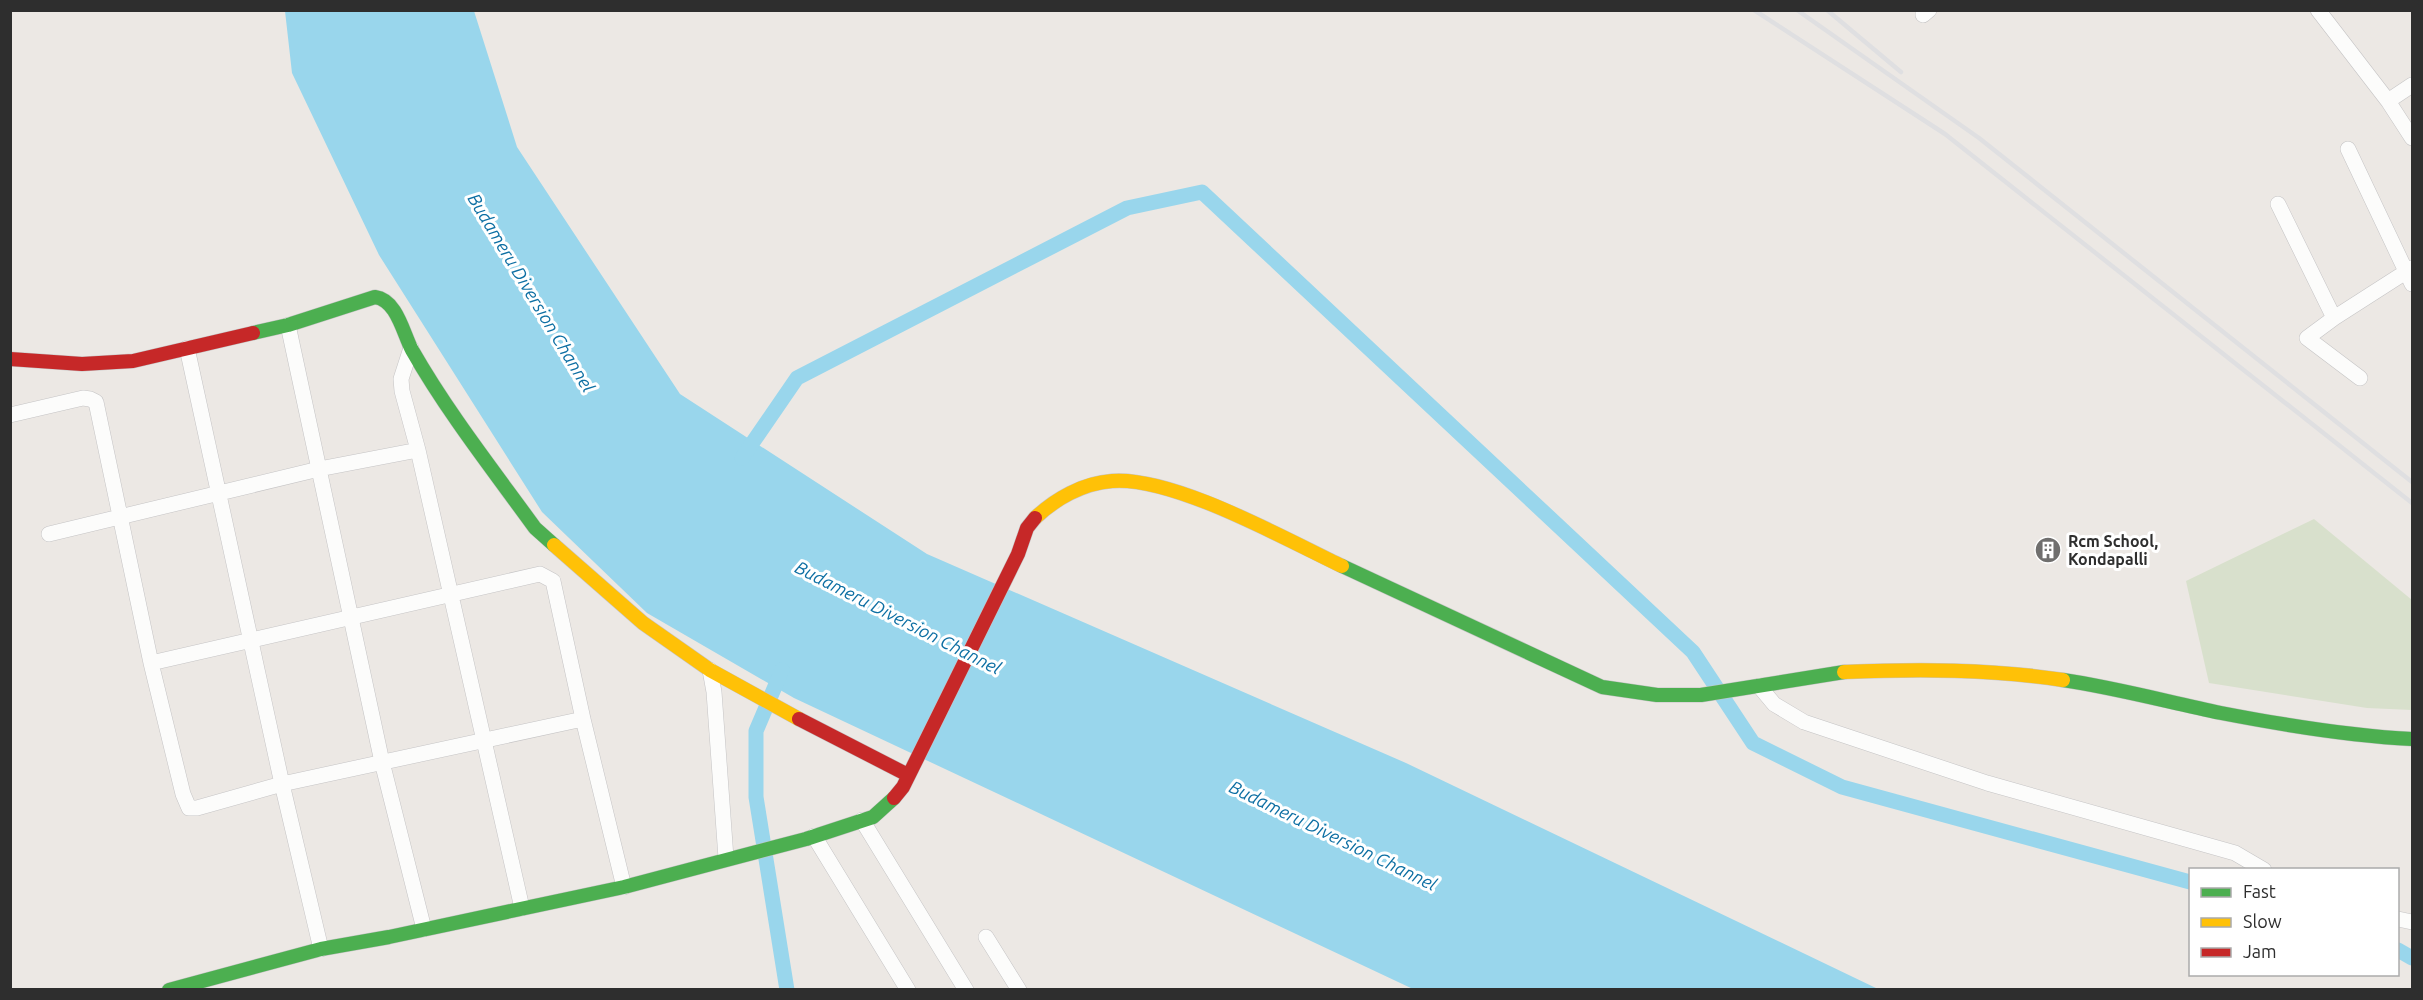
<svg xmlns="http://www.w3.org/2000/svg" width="2423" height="1000" font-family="Ubuntu,sans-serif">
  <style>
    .cemetery { fill: #d8e0cc }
    .water { fill: #99d6ec }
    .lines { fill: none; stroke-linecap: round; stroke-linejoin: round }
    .canal { stroke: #99d6ec; stroke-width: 15 }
    .street-casing { stroke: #c5c4c5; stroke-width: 16 }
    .fast-casing { stroke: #c5c4c5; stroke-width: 15 }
    .slow-casing { stroke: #c5c4c5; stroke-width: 15 }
    .jam-casing { stroke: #c5c4c5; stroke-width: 15 }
    .street { stroke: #fcfcfb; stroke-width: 15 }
    .fast { stroke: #4caf50; stroke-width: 14 }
    .slow { stroke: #ffc107; stroke-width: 14 }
    .jam { stroke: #c62828; stroke-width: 14 }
    .rail { stroke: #dfdfe1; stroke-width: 4.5 }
    .labels { text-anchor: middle; stroke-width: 6; stroke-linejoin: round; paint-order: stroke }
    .poi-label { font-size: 16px; font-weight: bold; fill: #2e2e2e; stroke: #fff; text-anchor: start }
    .water-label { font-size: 18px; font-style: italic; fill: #0d6fa3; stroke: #fff }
  </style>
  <rect width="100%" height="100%" fill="#ece8e4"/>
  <path class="cemetery" d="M2314,519l98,81v110l-45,-2 -158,-25 -23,-102z"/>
  <path class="water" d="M285,11h189l43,136 163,247 247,160 479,209 472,226h-465l-619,-291 -147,-85 -105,-101 -163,-257 -87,-182z"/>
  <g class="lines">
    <path class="canal" d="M742,458l55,-80 330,-170 75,-16 491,460 60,91 89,44 348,95
      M782,670l-26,61v66l31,193
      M2398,950l14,8"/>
    <defs>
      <path id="street" d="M2318,10l70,91 24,37
        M1923,15l6,-5
        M2388,101l24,-16
        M2348,149l64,135
        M2278,204l56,114 78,-50
        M2334,318l-27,20 53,40
        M288,325l94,437 42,167
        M187,348l95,436 39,165
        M411,348l-10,31 1,12 16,59 104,458
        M10,415l73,-17 7,1 6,3 55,261 32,131 6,14h8l85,-24 301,-65
        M49,534l270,-65 99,-19
        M151,663l389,-89 13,7 30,138 41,168
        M710,670l4,22 12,166
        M1759,686l15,18 30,18 183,61 248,70 29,17
        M862,820l104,170
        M814,836l94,154
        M2398,919l14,3
        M986,937l33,53"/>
      <path id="fast" d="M253,333l35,-8 87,-28c22,3 28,36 37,53 36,63 81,120 123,178l19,17
        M1342,566l260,121 55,8h44l143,-23
        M2063,680c54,8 105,22 158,33 62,12 127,23 191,26
        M169,990l152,-41 68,-12 235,-50 182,-48 67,-22 21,-19"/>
      <path id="slow" d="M1035,518c20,-19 48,-35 77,-37 61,-5 173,58 230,85
        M554,545l89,78 67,47 89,49
        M1844,672c74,-3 147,-3 219,8"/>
      <path id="jam" d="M10,359l72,5 51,-3 120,-28
        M799,719l109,56
        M894,798l9,-11 115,-233 9,-26 8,-10"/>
    </defs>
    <use href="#street" class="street-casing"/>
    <use href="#fast" class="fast-casing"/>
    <use href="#slow" class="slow-casing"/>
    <use href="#jam" class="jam-casing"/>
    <use href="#street" class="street"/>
    <use href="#fast" class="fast"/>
    <use href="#slow" class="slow"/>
    <use href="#jam" class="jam"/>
    <path class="rail" d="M1754,10l191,124 467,369
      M1797,10l182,128 433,344
      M1827,10l74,62"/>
  </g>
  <defs>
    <symbol id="building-disc" viewBox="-11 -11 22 22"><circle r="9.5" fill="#706f6e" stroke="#fff"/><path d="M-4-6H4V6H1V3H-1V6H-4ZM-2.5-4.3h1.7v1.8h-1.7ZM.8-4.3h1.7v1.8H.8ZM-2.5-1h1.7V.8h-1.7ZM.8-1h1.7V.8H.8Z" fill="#fff"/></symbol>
  </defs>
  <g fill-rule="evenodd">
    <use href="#building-disc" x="2033" y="535" width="30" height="30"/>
  </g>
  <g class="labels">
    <g class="poi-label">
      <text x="2068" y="547">Rcm School,<tspan x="2068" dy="18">Kondapalli</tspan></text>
    </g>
    <g class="water-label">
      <text transform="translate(531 293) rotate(59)" y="6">Budameru Diversion Channel</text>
      <text transform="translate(898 618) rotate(27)" y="6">Budameru Diversion Channel</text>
      <text transform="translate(1333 836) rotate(26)" y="6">Budameru Diversion Channel</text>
    </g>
  </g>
  <rect width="2423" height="1000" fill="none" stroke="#2e2e2e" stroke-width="24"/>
  <rect x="2189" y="868" width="210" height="108" fill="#ffffff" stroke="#ababab" stroke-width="1.5"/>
  <rect x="2201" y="888" width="30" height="9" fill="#4caf50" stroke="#ababab" stroke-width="1.5"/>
  <text x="2243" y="898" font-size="18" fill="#2e2e2e">Fast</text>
  <rect x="2201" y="918" width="30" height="9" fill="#ffc107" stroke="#ababab" stroke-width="1.5"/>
  <text x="2243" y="928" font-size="18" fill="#2e2e2e">Slow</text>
  <rect x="2201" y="948" width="30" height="9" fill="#c62828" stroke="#ababab" stroke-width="1.5"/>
  <text x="2243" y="958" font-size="18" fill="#2e2e2e">Jam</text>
</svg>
